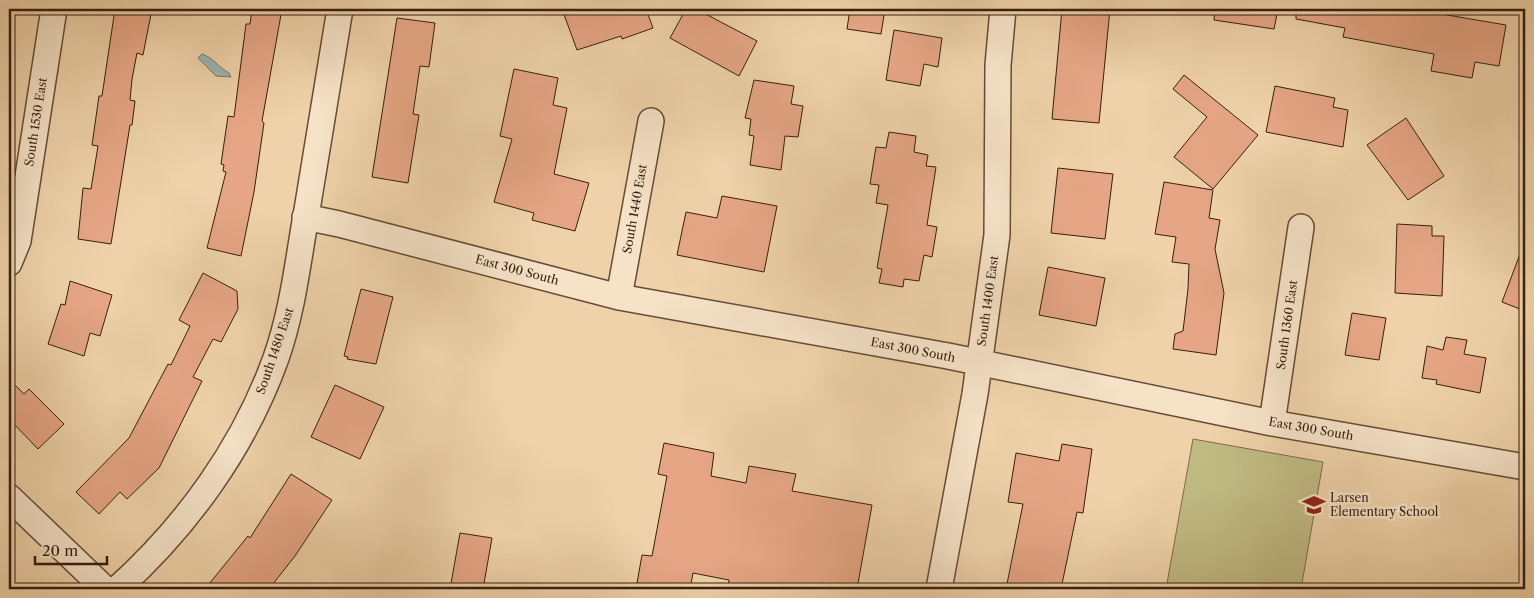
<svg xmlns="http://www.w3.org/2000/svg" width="1534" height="598" font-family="'Libre Caslon Text',serif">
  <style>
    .green { fill: #c0ba83; stroke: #7c6c49 }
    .water { fill: #9db5b2; stroke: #747971 }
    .building { fill: #e6a685; stroke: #371f0f }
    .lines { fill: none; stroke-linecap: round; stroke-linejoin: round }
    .street-casing { stroke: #654c36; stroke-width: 28 }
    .street { stroke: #f5e2c7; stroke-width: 25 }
    .labels { text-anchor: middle; stroke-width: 5; stroke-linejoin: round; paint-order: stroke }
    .street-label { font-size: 12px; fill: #371f0f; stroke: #f5e2c7 }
    .poi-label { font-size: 12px; fill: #371f0f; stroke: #f5e2c7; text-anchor: start }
  </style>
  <rect width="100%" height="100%" fill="#efd2a9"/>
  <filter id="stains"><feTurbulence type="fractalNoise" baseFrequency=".004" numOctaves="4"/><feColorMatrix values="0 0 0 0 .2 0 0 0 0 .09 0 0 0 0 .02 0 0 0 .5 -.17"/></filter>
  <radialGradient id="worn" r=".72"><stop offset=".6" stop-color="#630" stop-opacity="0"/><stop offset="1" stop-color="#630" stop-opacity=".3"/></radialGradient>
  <path class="green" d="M1193,439l130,23 -22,127h-135z"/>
  <path class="water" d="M202,54c12,4 16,13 27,19l2,4 -15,-1 -18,-18z"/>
  <path class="building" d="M115,9h37l-9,46 -6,-2 -5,26 -2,21 5,1 -3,24h-2l-19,119 -33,-5 5,-51 8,1 7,-43 -6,-1 7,-49h3z
    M252,9h30l-20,112 2,2 -10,69 -13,64 -34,-8 19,-76 -3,-1 1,-6 -3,-1 7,-48 6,1 12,-93h4z
    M562,9h84l7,19 -31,11 -1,-3 -44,14z
    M686,9h10l61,32 -18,35 -69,-38z
    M850,9h35l-4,25 -34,-5z
    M1062,9h48l-11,114 -47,-4z
    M1215,9h63l-4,20 -60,-9z
    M1296,9h116l94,16 -7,41 -24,-4 -3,16 -41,-7 3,-17 -91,-17 2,-9 -49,-9z
    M397,18l38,5 -6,44 -9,-1 -7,48 6,1 -11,68 -36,-6z
    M894,30l48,8 -4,29 -14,-3 -4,22 -34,-6z
    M514,69l44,9 -5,27 14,3 -13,66 35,9 -14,48 -43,-11 2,-7 -40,-11 18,-63 -12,-3z
    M1184,75l74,60 -45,54 -39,-32 33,-40 -34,-28z
    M754,80l40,6 -3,18 12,2 -5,31 -13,-1 -4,34 -31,-5 4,-29 -5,-1 2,-16 -6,-1z
    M1275,86l60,12 -2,9 15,3 -5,37 -77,-15z
    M1406,118l38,58 -36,24 -41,-55z
    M889,132l27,4 -2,16 14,3 -2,11 10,1 -9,58 10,2 -5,30 -8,-2 -5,26 -15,-2 -1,8 -24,-4 3,-14 -5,-1 11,-63 -12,-2 3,-18 -9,-1 6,-37 10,1z
    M1058,168l55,6 -8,65 -54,-6z
    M1164,182l49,8 -4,28 11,2 -5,29 9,44 -8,62 -43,-6 2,-15 8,-3 5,-42 1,-25 -17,-2 4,-25 -21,-3z
    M722,196l55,10 -13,66 -87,-17 9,-43 31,6z
    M1397,224l35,2v10h12l-2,60 -47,-3z
    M1523,246h2v65l-23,-9z
    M1048,267l57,11 -9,48 -57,-11z
    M203,273l34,18 1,18 -17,33 -8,-3 -20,38 9,4 -43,87 -32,31 -7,-7 -21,22 -23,-22 53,-54 39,-74 3,1 19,-39 -11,-6z
    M70,281l42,14 -12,41 -10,-3 -6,23 -36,-12 13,-40 4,1z
    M361,289l32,8 -17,67 -29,-5 1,-2 -4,-1z
    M1352,313l34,5 -7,42 -34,-5z
    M1446,337l21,3 -3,14 22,4 -6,35 -44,-9 1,-4 -15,-2 5,-32 16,4z
    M9,379l15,15 5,-5 35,35 -26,25 -29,-30z
    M335,385l49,22 -24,52 -49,-22z
    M664,443l50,10 -3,23 35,7 3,-17 47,8 -4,17 80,14 -15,84h-129l1,-9 -36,-7 -3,16h-18l-35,-6 5,-28 10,1 15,-80 -9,-2z
    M1062,444l30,5 -9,64 -6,-1 -16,77h-55l17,-85 -15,-2 8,-49 43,8z
    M291,474l41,26 -37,56 -26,33h-64l43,-53 2,2z
    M460,533l32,5 -9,51h-33z"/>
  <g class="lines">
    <defs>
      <path id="street" d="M305,217l34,7 280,73 329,59 324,67 253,44
        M9,263l9,-22 36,-232
        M619,297l32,-176
        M1272,423l29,-196
        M9,497l96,92
        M117,589c70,-63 127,-142 159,-231 17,-48 22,-98 31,-148 11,-67 22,-134 33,-201
        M939,589l36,-195 22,-159 1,-170 5,-56"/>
    </defs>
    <use href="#street" class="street-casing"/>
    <use href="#street" class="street"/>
  </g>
  <defs>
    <symbol id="school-bare" viewBox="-9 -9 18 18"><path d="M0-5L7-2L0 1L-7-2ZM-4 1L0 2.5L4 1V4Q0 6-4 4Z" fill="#8f2418" stroke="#f5e2c7" stroke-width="2.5" paint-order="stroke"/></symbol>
  </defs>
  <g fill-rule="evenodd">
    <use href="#school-bare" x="1298" y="489" width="32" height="32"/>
  </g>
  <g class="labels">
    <g class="street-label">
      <text transform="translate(36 122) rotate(-81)" y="4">South 1530 East</text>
      <text transform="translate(635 209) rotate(-80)" y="4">South 1440 East</text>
      <text transform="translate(517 270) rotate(15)" y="4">East 300 South</text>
      <text transform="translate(988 301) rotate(-82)" y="4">South 1400 East</text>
      <text transform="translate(1287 325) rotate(-82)" y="4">South 1360 East</text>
      <text transform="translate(913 350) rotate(11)" y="4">East 300 South</text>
      <text transform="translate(275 351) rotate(-71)" y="4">South 1480 East</text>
      <text transform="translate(1311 429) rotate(10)" y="4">East 300 South</text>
    </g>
    <g class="poi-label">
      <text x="1330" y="502">Larsen<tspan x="1330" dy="14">Elementary School</tspan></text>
    </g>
  </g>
  <rect width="1534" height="598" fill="none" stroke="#efd2a9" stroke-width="30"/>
  <rect x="10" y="10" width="1514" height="578" fill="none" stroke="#371f0f" stroke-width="2.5"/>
  <rect x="15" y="15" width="1504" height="568" fill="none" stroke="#371f0f"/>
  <path d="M35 556v8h72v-8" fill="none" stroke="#371f0f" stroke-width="2.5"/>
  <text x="42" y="556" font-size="15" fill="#371f0f" stroke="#f5e2c7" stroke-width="4" paint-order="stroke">20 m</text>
  <rect width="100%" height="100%" filter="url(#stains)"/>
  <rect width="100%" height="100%" fill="url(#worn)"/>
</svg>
